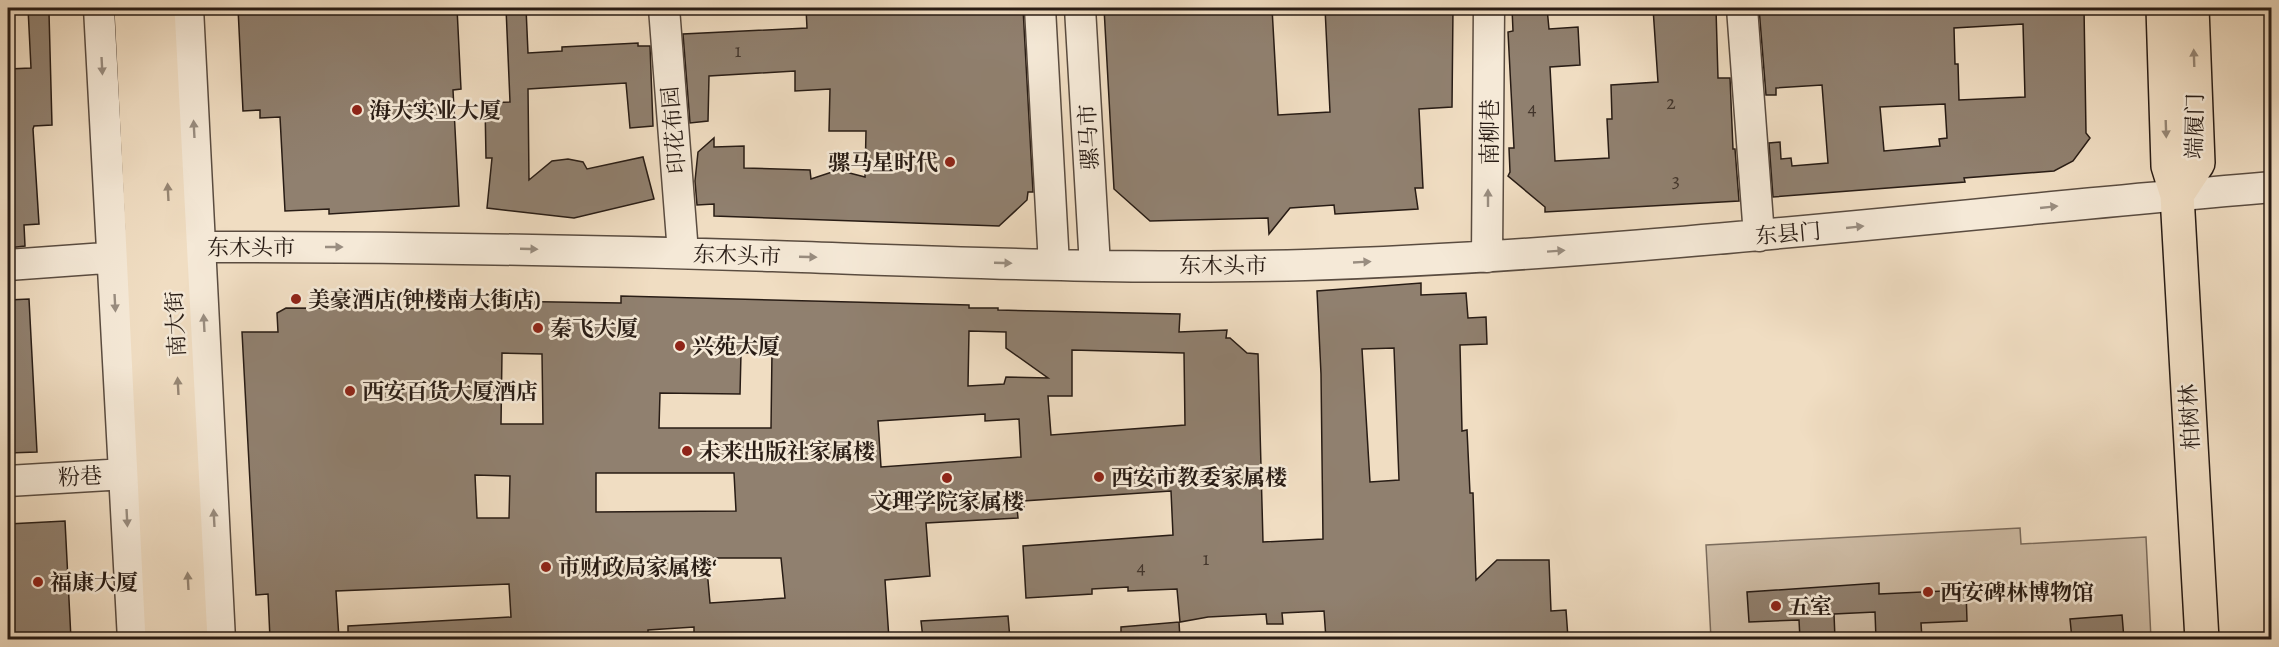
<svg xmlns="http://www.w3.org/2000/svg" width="2279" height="647" font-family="Alegreya,'Noto Serif SC',serif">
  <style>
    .green { fill: #cebca5; stroke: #7b6c5d; stroke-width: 1.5 }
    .building { fill: #90806f; stroke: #281c15; stroke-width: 1.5; fill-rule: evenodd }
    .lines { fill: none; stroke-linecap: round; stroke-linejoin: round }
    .minor-casing { stroke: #5a4c40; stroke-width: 33 }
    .major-casing { stroke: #281c15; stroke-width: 36 }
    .minor { stroke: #f5e9d7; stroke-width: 30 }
    .major { stroke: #f0ddc2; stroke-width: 33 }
    .oneway { fill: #968674 }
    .oneway2 { fill: #998d80 }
    .poi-dot { fill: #8f2418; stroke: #f5e9d7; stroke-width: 2 }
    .labels { text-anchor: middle; stroke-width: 5; stroke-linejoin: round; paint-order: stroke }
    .number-label { font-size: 20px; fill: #42352c }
    .poi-label { font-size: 22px; font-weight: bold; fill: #281c15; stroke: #f5e9d7; text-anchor: start }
    .street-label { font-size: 22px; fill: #281c15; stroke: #f5e9d7 }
  </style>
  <rect width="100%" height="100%" fill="#f0ddc2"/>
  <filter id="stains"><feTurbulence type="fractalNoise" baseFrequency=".00333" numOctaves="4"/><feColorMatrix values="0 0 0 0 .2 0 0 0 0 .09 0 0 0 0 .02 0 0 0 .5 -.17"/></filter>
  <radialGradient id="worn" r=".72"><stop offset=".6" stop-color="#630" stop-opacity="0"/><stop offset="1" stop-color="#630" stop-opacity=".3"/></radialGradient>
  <path class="green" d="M2020,528l1,16 125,-7 5,102h-440l-5,-94z"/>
  <path class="building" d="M28,8h19l2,5 3,112 -18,1 -1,3 6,95 -15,1 1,21 -17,2v-179l23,-1z
    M238,8h219l4,81 -8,1 6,116 -130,8v-5l-44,2 -5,-94 -20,1v-8l-17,1z
    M506,8h20l2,45 34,-2v-4l76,-4v3h12l3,80 -23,2 -4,-45 -98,6 1,91 23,-19 16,-2 15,3 4,7 56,-12 11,42 -80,19 -87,-10 5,-50h-6l-1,-55 25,-1z
    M806,8h217l10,184h-5l-1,8 -28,26 -285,-10v-12l-17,1 -2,-24 3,-29 16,-14v9l30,-1v22l66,2 1,9 27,-9 27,7 1,-46h-37l1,-42 -35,2v-20l-86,5 -1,45 -18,2 -7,-89 124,-6z
    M1104,8h168l6,107 52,-3 -5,-104h128l-1,99 -33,2 4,79h-8l3,21 -83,5 -1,-9 -44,3 -21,26 -1,-16 -118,3 -36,-32z
    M1512,8h35l2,21 29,-2 2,38 -30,2 5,94 54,-3 -2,-39h5l-1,-34 47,-3 -5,-74 63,1 2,69h12l3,71h2l4,52 -194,11v-5l-37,-31 2,-4 -1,-24h5l-6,-116 5,-1z
    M1759,8h325l2,125 4,5 -17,23 -19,10 -90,7 1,4 -192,15 -4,-54 11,-1 1,17 10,-1 1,8 36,-3 -6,-78 -46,3v7h-10zM2023,24l2,73 -66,3 -1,-36h-3l-1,-36zM1945,104l2,34 -8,1 1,7 -56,5 -4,-44z
    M1421,283v12l45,-2 2,25 18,-1 1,27 -27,1 2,86 5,-1 3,63h3l3,87 21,-20h52l2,51 15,-1 2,28 -242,1 -2,-28 -42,2 1,11h-16l-1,-10 -58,3 -28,5 -3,-33 -49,2v-4l-36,2v5l-66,4 -3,-52 150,-11 -2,-44 -148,10 1,6 -7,1 1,10 -92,5 4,53 -45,4 4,59h-195v-12l-46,3v9h-300v-13l163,-9 -2,-33 -173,7 3,48h-69l-2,-45 -12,1 -14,-263h36l-1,-19 9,-5 199,1 3,-8 133,2v-7l348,9v3h29v2l182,4 -1,18 48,-2 -1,8h4l17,15 11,1 5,188 60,-3 -2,-165 -4,-83zM969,331l37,1v16l42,30 -42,-1 -2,7 -36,2zM1394,348l5,132 -29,2 -8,-133zM1072,350l112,3 1,72 -134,10 -3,-39h24zM772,352l-1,76h-112l1,-35 80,1 1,-41zM502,353l40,1 1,70h-42zM985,414v7l34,-2 2,38 -140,10 -3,-46zM596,473h138l2,38 -140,1zM475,475l35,1 -1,42h-32zM706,558h75l4,40 -75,5z
    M29,299l8,153 -29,1v-153z
    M65,521l6,118h-63v-115z
    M1879,583v11l87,-4 1,31 -46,2 1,16h-46l-1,-27 -41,2 1,25h-35l-1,-19 -50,2 -2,-30z
    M2122,615l2,24h-52l-2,-20z
    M1008,616l2,23h-87l-2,-18z
    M1179,622l1,17h-59v-12z"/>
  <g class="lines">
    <defs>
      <path id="minor" d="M99,8l34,632
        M188,8l32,632
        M664,8l19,245
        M1040,8l14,257
        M1080,8l15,258
        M1742,8l17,228
        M171,250l29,-3c191,0 382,3 573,9 177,6 355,14 532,9 324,-10 644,-51 967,-78
        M1487,257l2,-249
        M8,265l125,-9
        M8,481l134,-8"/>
      <path id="major" d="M131,8l31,632
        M158,8l33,632
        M2163,8l5,158 9,29 25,445
        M2177,195l21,-32 -6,-155"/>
    </defs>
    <use href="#minor" class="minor-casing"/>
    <use href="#major" class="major-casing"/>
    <use href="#minor" class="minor"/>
    <use href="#major" class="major"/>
  </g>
  <defs><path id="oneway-solid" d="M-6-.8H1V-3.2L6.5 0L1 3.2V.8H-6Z" transform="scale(1.5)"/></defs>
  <g class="oneway">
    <use href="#oneway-solid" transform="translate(2194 58) rotate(-92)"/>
    <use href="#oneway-solid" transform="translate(2166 129) rotate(88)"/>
    <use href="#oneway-solid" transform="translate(168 192) rotate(-93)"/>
    <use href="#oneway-solid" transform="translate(178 386) rotate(-93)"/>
    <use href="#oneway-solid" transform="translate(188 581) rotate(-93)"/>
  </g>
  <g class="oneway2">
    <use href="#oneway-solid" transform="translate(102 66) rotate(87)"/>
    <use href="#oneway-solid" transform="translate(194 129) rotate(-93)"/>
    <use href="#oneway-solid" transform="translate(1488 198) rotate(-90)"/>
    <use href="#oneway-solid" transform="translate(2049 207) rotate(-6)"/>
    <use href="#oneway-solid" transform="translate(1855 227) rotate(-6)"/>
    <use href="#oneway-solid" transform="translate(334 247)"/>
    <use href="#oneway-solid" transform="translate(529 249) rotate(2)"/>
    <use href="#oneway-solid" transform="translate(1556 251) rotate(-4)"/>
    <use href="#oneway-solid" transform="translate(808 257) rotate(2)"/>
    <use href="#oneway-solid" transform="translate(1362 262) rotate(-3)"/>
    <use href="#oneway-solid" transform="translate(1003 263) rotate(2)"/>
    <use href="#oneway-solid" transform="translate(115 303) rotate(87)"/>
    <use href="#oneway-solid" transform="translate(204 323) rotate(-93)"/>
    <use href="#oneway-solid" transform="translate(127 518) rotate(87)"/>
    <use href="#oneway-solid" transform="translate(214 518) rotate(-93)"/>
  </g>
  <g class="poi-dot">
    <circle cx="357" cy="110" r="6"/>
    <circle cx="950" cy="162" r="6"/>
    <circle cx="296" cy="299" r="6"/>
    <circle cx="538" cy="328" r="6"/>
    <circle cx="680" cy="346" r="6"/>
    <circle cx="350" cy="391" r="6"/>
    <circle cx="687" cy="451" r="6"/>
    <circle cx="1099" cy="477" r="6"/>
    <circle cx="947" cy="478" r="6"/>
    <circle cx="546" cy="567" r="6"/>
    <circle cx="38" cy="582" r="6"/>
    <circle cx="1928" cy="592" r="6"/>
    <circle cx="1776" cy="606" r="6"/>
  </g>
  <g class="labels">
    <g class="number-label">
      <text x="738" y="57">1</text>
      <text x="1671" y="109">2</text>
      <text x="1532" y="115">4</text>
      <text x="1676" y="187">3</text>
      <text x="1206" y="565">1</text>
      <text x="1141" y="574">4</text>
    </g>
    <g class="poi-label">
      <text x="369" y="118">海大实业大厦</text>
      <text x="938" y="170" text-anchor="end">骡马星时代</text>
      <text x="308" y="307">美豪酒店(钟楼南大街店)</text>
      <text x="550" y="336">秦飞大厦</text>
      <text x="692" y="354">兴苑大厦</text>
      <text x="362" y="399">西安百货大厦酒店</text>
      <text x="699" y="459">未来出版社家属楼</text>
      <text x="1111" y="485">西安市教委家属楼</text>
      <text x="947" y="509" text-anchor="middle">文理学院家属楼</text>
      <text x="558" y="575">市财政局家属楼‘</text>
      <text x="50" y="590">福康大厦</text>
      <text x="1940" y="600">西安碑林博物馆</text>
      <text x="1788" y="614">五室</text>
    </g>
    <g class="street-label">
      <text transform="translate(2194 126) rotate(-89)" y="8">端履门</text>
      <text transform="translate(673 130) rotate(-95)" y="8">印花布园</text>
      <text transform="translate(1489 132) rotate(-90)" y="8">南柳巷</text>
      <text transform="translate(1088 137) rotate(-93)" y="8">骡马市</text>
      <text transform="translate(1788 233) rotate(-5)" y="8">东县门</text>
      <text x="251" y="255">东木头市</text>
      <text transform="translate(737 255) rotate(2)" y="8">东木头市</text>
      <text x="1223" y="273">东木头市</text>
      <text transform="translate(175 324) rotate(-93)" y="8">南大街</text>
      <text transform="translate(2189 417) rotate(-93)" y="8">柏树林</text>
      <text transform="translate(80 476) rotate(-3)" y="8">粉巷</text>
    </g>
  </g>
  <rect width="2279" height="647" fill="none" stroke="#f0ddc2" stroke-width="30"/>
  <rect x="9" y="9" width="2261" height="629" fill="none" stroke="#281c15" stroke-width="3"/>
  <rect x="15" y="15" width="2249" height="617" fill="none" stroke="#281c15" stroke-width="1.5"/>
  <rect width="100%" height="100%" filter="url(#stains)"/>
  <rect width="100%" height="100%" fill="url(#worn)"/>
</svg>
